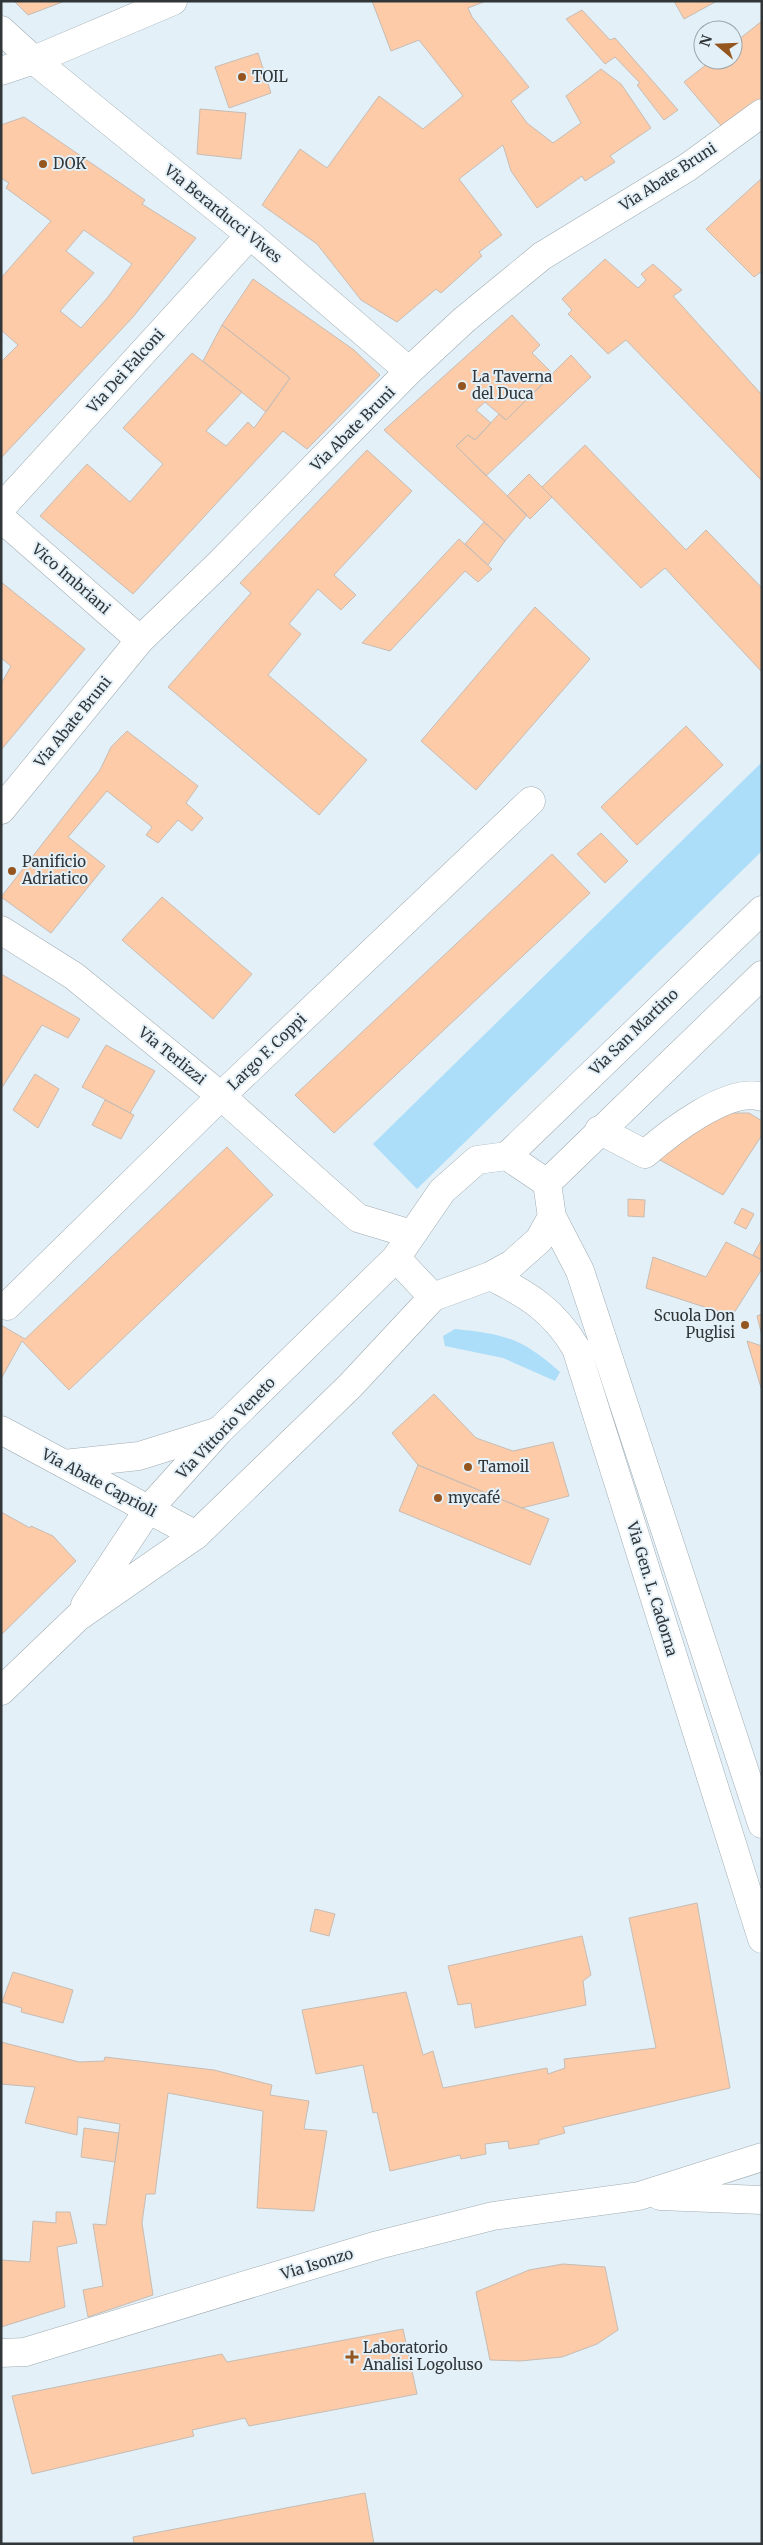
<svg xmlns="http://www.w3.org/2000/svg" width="763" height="2545" font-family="Merriweather,serif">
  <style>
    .green { fill: #acdef9 }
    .building { fill: #fdcba7; stroke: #c7bcb4; fill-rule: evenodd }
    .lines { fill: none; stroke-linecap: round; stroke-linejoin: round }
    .minor-casing { stroke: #a0acb3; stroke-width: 29 }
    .tertiary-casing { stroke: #a0acb3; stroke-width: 29 }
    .secondary-casing { stroke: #a0acb3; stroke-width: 29 }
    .minor { stroke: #fff; stroke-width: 28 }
    .tertiary { stroke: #fff; stroke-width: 28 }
    .secondary { stroke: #fff; stroke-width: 28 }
    .poi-dot { fill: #95551f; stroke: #e3f0f7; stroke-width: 2 }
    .labels { text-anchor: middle; stroke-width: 4; stroke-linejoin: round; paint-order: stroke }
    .poi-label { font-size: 15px; fill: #313639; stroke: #e3f0f7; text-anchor: start }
    .street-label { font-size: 15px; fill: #313639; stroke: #e3f0f7 }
  </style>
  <rect width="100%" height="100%" fill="#e3f0f7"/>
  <path class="green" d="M762,762v89l-345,338 -44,-45z
    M455,1329c49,5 67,9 105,43l-5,9 -52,-23 -58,-12 -2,-10z"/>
  <path class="building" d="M14,1h51l-37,14z
    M372,1h114l-18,7 4,9 57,70 -18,14 16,22 26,20 28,-20 -15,-27 35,-27 20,15 30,44 -41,28 5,6 -30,19 -3,-5 -45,32 -26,-37 -8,-26 -44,34 43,56 -23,17 3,4 -41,37 -5,-4 -39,33 -36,-22 -44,-56 -55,-39 38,-56 27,19 52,-72 44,33 40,-33 -44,-56 -28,11z
    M674,1h43l-33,18z
    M582,10l28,30 5,-2 63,72 -14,10 -27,-35 3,-2 -25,-26 -10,7 -39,-45z
    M762,21v77l-39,30 -39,-46 28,-22h21v-16z
    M258,53l13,40 -42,15 -14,-41z
    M200,109l46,4 -5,46 -44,-5z
    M24,117l121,83 -3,4 54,34 -63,79 -132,141v-96l17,-17 -17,-15v-52l50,-57 -45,-33 3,-5 -8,-5v-53zM84,230l48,34 -24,33 -27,31 -21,-17 34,-38 -28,-22z
    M762,178v93l-8,6 -48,-48z
    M605,259l33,29 8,-8 -5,-6 12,-10 29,26 -9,6 89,99v86l-136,-141 -18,14 -40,-40 4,-4 -10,-11z
    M253,279l101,71 26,25 -73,74 -24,-18 -150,163 -93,-78 47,-52 43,38 33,-38 -40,-36 69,-75 50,39 -36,39 20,15 22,-24 6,6 36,-50 -68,-53z
    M512,315l28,30 -8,8 21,21 -47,46 -21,-18 -9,8 15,13 -16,17 -7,-5 -12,11 71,69 -22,26 -121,-111z
    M222,325l68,53 -24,34 -63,-51z
    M571,355l20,22 -105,99 -30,-30 12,-11 7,5 24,-26 7,6z
    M585,445l101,105 20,-20 56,58v84l-97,-104 -24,20 -99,-101z
    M367,450l45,41 -78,84 22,20 -15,15 -23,-21 -29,35 12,10 -33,41 99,85 -48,55 -151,-128 83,-94 -11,-10z
    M529,474l23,23 -22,22 -23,-23z
    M484,522l21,19 -17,24 -23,-21z
    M459,539l33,30 -14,13 -13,-11 -75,80 -28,-8z
    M1,582l84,67 -84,101v-66l10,-18 -10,-8z
    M535,607l55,52 -114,131 -55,-49z
    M686,726l37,39 -86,80 -36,-38z
    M127,731l71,55 -12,17 17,15 -11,13 -14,-11 -20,23 -12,-8 6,-8 -45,-36 -39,46 37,29 -54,67 -50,-36 99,-127 11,-23z
    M601,833l27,28 -23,22 -28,-29z
    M552,854l38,39 -256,240 -39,-38z
    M162,897l90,77 -39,45 -91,-79z
    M1,974l79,45 -12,19 -26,-13 -41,64z
    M106,1045l49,26 -25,42 -48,-26z
    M35,1074l24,15 -21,39 -25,-18z
    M105,1100l29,15 -13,24 -29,-14z
    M726,1113h23l13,8v14l-39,60 -63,-35 19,-20z
    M227,1147l46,48 -204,195 -47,-49 -21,38v-54l24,14z
    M628,1199l17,1 -1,17 -16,-1z
    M742,1208l12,6 -8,15 -12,-6z
    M762,1239v21l-9,-5z
    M726,1242l36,18v9l-30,47 -86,-28 7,-31 53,20z
    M762,1314v22l-5,-20z
    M747,1341l15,5v45z
    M434,1394l42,44 37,13 40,-9 16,54 -47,12 -104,-43 -26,-32z
    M418,1465l131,54 -19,46 -131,-54z
    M1,1512l29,16 1,-2 22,10 23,25 -75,74z
    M697,1903l33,185 -167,39 2,6 -26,7v4l-30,5 -1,-8 -23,3 1,10 -25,5 -1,-4 -70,16 -13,-59 -4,1 -10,-48 -47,9 -14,-64 104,-18 17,63 10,-4 10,37 104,-20 1,6 17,-6 -1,-9 92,-11 -27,-130z
    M315,1909l20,5 -6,22 -19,-5z
    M582,1936l9,39 -8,6 3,24 -111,23 -4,-25 -13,2 -10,-39z
    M13,1972l60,18 -10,33 -42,-11 1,-4 -20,-6z
    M1,2042l78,20 25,-1 1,-4 109,13 58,15 -2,10 39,6 -5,28 23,2 -13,80 -57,-3 6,-97 -95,-18 -13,101h-9l-4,29 11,72 -65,22 -5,-27 20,-4 -10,-62 13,1 14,-101 -42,-7 -1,18 -52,-12 10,-36 -34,-3z
    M84,2128l35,5 -4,29 -34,-5z
    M56,2212h14l7,31 -20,4 8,60 -64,20v-67l29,2 3,-41 23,2z
    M563,2264l42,3 13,63 -21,14 -35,13 -42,4 -30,-1 -14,-68 53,-22z
    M403,2329l14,65 -168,32 -4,-8 -53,12 2,6 -162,38 -20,-78 210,-42 5,8z
    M365,2493l9,51h-240l-1,-7z"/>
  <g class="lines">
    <defs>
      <path id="minor" d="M1,30l33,30 216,175 159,136
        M1,508l249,-273
        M1,518l139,122
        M1,810l139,-170 79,-76 190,-193 55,-51 78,-64 146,-89 74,-54
        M1,930l73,46 147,120 137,122 53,16
        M599,1130l46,24c24,-21 84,-68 117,-57
        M7,1306l214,-210 310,-295
        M1,1430l195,105
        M64,1464l75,-8 80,-25
        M660,2196l102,4
        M1,2353l24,-1 353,-107 115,-29 146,-20 123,-39"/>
      <path id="tertiary" d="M1,71l33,-11 139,-59
        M85,1605l63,-95 71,-79 177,-173
        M1,1691l77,-74 118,-82 154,-149 83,-89"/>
      <path id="secondary" d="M507,1156l40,27 5,34 -13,23 -27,24 -22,12 -57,21 -37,-39 46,-67 35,-31z
        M507,1156l255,-246
        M547,1183l215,-208
        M552,1217l28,54 182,553
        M490,1276c39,19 64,35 86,72l186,591"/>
    </defs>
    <use href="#minor" class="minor-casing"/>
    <use href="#tertiary" class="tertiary-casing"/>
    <use href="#secondary" class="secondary-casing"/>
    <use href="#minor" class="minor"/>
    <use href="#tertiary" class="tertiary"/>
    <use href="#secondary" class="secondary"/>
  </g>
  <g class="poi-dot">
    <circle cx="242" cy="77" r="5"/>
    <circle cx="43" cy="164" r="5"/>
    <circle cx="462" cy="386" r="5"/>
    <circle cx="12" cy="871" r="5"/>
    <circle cx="745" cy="1325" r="5"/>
    <circle cx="468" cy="1467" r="5"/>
    <circle cx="438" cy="1498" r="5"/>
    <path d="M349.5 2349.5h5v5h5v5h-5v5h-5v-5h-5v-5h5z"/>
  </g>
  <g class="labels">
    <g class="poi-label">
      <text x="252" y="82">TOIL</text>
      <text x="53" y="169">DOK</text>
      <text x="472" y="382">La Taverna<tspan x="472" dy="17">del Duca</tspan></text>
      <text x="22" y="867">Panificio<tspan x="22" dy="17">Adriatico</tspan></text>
      <text x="735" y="1321" text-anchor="end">Scuola Don<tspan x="735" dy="17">Puglisi</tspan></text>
      <text x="478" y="1472">Tamoil</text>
      <text x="448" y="1503">mycafé</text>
      <text x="363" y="2353">Laboratorio<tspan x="363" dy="17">Analisi Logoluso</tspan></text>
    </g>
    <g class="street-label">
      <text transform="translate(668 177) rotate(-33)" y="5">Via Abate Bruni</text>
      <text transform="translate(223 214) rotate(39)" y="5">Via Berarducci Vives</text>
      <text transform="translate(126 371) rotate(-48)" y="5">Via Dei Falconi</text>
      <text transform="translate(353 429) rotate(-45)" y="5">Via Abate Bruni</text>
      <text transform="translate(71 579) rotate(41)" y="5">Vico Imbriani</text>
      <text transform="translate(73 722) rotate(-51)" y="5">Via Abate Bruni</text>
      <text transform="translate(634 1032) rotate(-44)" y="5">Via San Martino</text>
      <text transform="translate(267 1052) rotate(-44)" y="5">Largo F. Coppi</text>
      <text transform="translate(172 1056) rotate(39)" y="5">Via Terlizzi</text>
      <text transform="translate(226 1428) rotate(-46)" y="5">Via Vittorio Veneto</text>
      <text transform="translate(99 1483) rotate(28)" y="5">Via Abate Caprioli</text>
      <text transform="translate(652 1589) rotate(73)" y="5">Via Gen. L. Cadorna</text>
      <text transform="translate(317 2264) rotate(-17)" y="5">Via Isonzo</text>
    </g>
  </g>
  <rect width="763" height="2545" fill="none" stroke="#313639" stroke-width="5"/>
  <g transform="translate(718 45) rotate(289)"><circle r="24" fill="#e3f0f7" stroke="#9ca6ab"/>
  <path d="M0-4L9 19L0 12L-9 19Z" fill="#95551f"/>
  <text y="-8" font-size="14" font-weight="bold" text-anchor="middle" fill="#313639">N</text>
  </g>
</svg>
